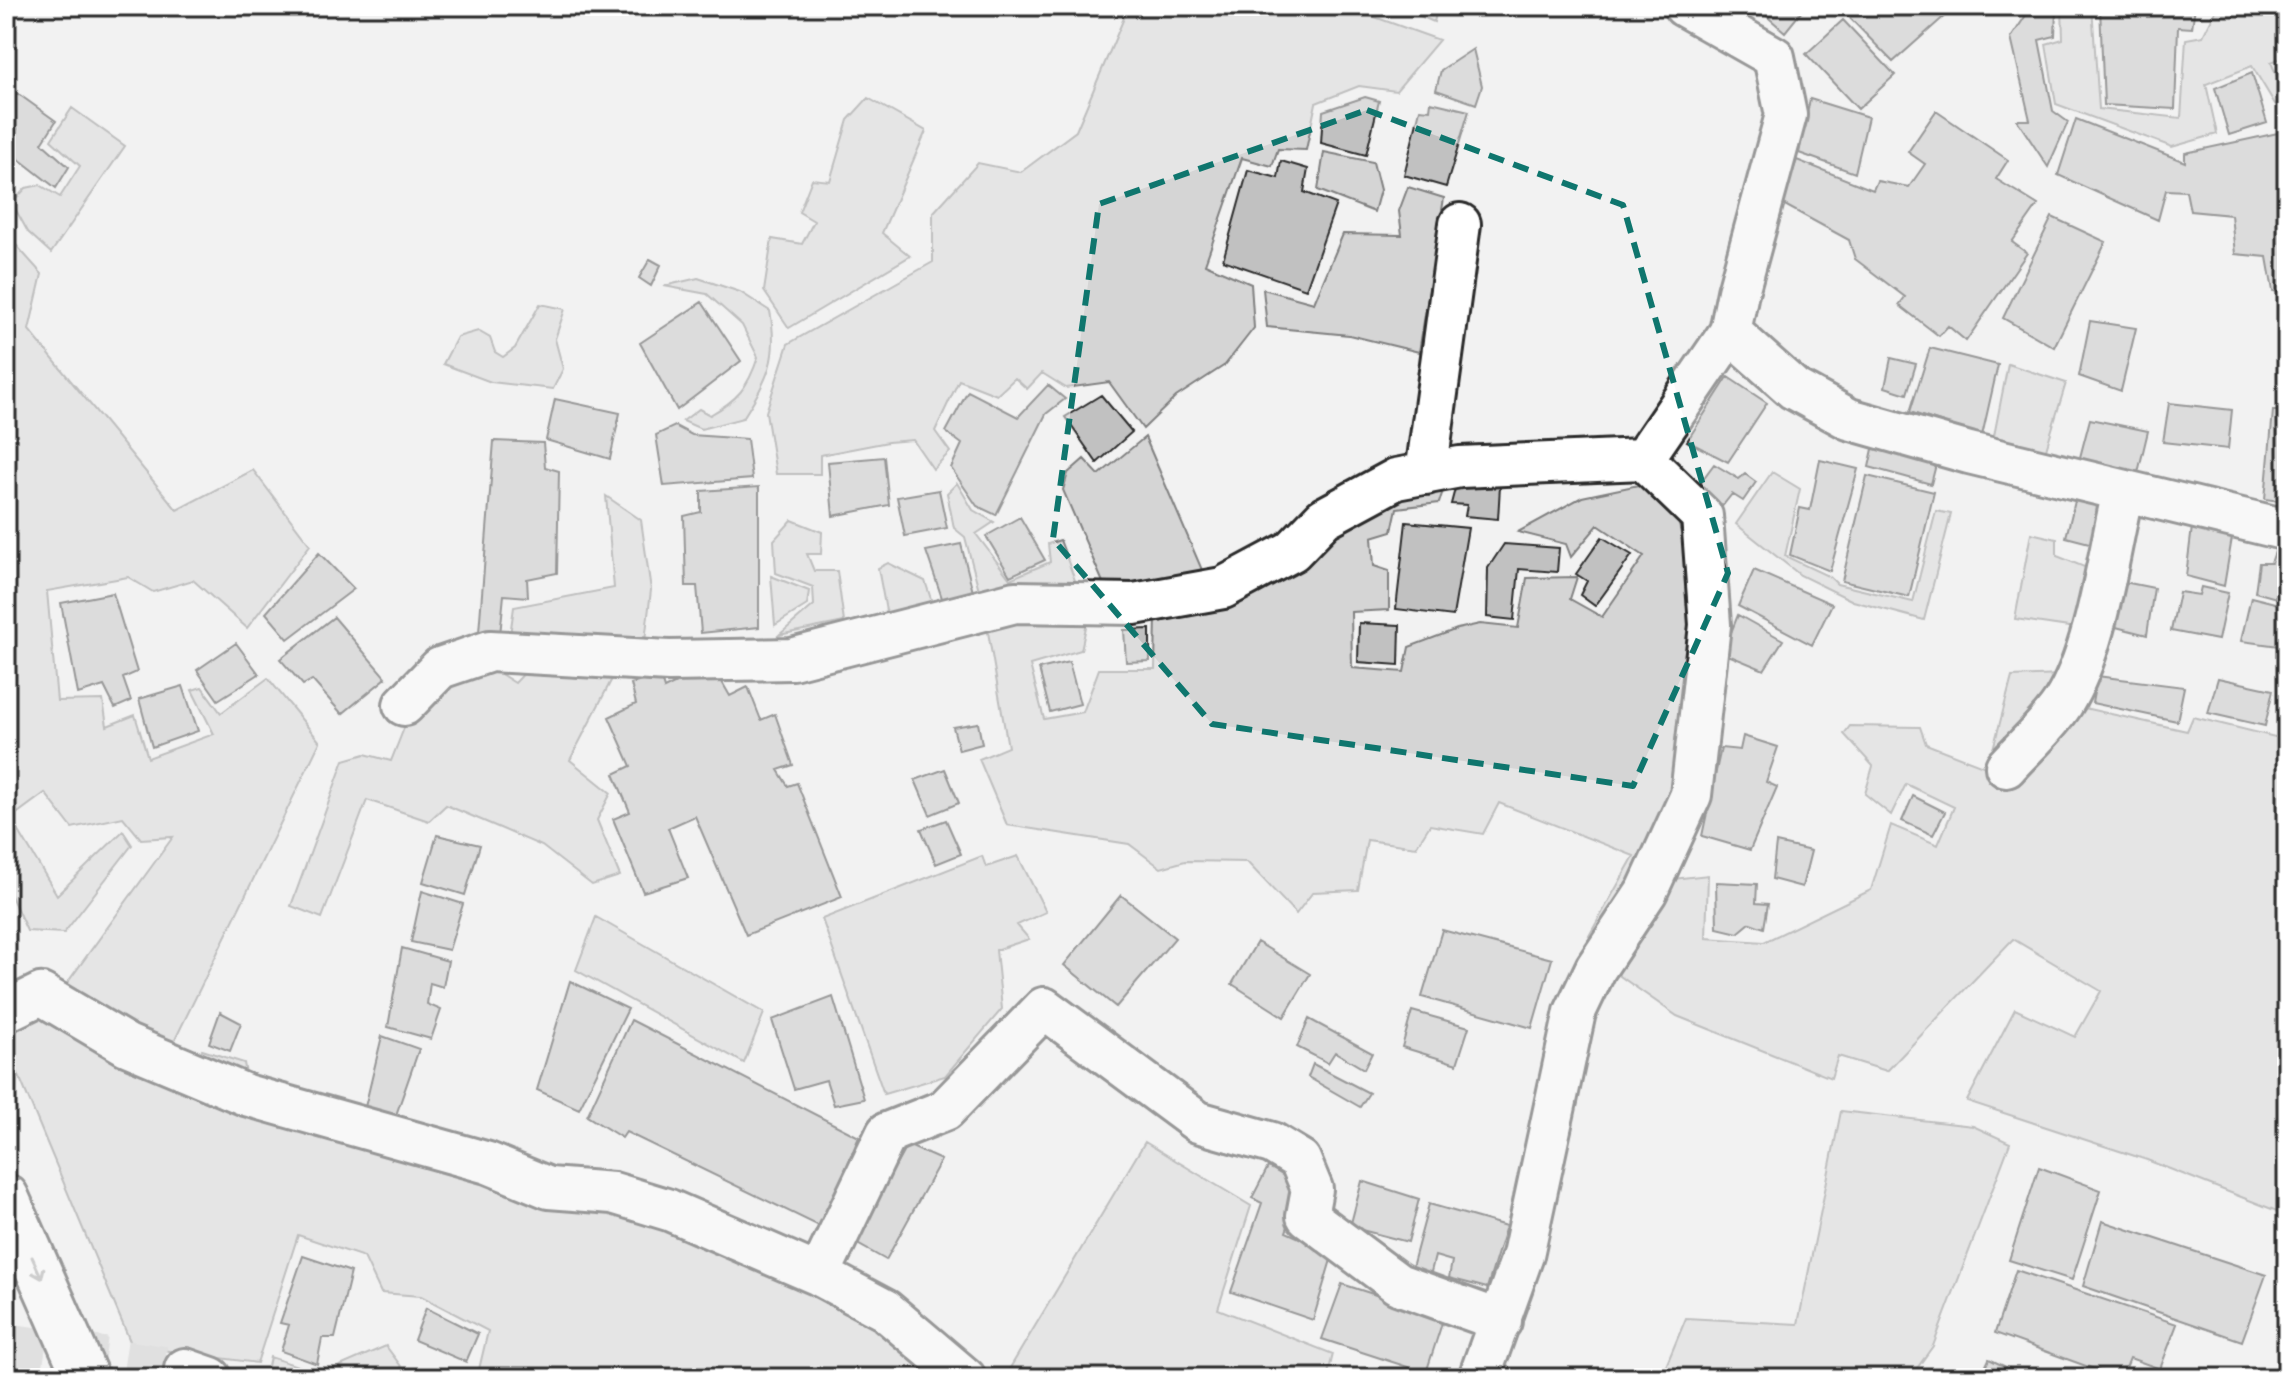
<svg xmlns="http://www.w3.org/2000/svg" width="2293" height="1384" font-family="Dekko,sans-serif">
  <style>
    .green { fill: #d5d5d5; stroke: #808080; stroke-width: 2 }
    .building { fill: #c1c1c1; stroke: #2b2b2b; stroke-width: 2 }
    .lines { fill: none; stroke-linecap: round; stroke-linejoin: round }
    .minor-tunnel { stroke: #cacaca; stroke-width: 40; stroke-dasharray: 40 20; stroke-linecap: butt }
    .minor-casing { stroke: #2b2b2b; stroke-width: 46 }
    .motorway-casing { stroke: #2b2b2b; stroke-width: 50 }
    .minor { stroke: #fff; stroke-width: 40 }
    .motorway { stroke: #fff; stroke-width: 44 }
    .oneway { stroke: #a0a0a0 }
    .marked { fill: none; stroke: #0f766e; stroke-width: 6; stroke-dasharray: 16 10; stroke-linejoin: round }
  </style>
  <rect width="100%" height="100%" fill="#f2f2f2"/>
  <filter id="ink" filterUnits="userSpaceOnUse"><feTurbulence type="fractalNoise" baseFrequency=".0125" numOctaves="2"/><feDisplacementMap in="SourceGraphic" scale="16" xChannelSelector="R" yChannelSelector="G"/><feConvolveMatrix kernelMatrix="1 2 1 2 8 2 1 2 1" color-interpolation-filters="sRGB"/></filter>
  <g filter="url(#ink)">
    <path class="green" d="M1129,6h215l95,34 -43,51 -37,-5 -43,17 -10,47 -28,-1 -6,17 -30,-8 -37,106 46,20 3,44 -29,37 -49,32 -33,32 -34,-47 -43,6 -24,-15 -15,16 -12,-11 -18,17 -38,-15 -24,51 15,21 -17,17 -20,-29 -25,2 -68,13v19h-44l-10,-62 22,-68 145,-82v-49l45,-50 43,9 55,-41z
      M1397,6h41l-4,16z
      M2062,6h30l7,103 82,9 5,-79 17,-3 15,-30h69v50l-16,6 16,39 -12,3 -23,-38 -46,18 11,50 -45,13 -116,-43 -10,-60 17,-5z
      M868,98l58,33 -44,102 28,23 -121,72 -25,-37 8,-52 30,5 12,-23 -15,-9 13,-33 18,2 18,-61z
      M72,108l53,38 -74,107 -23,-21 -16,-29 14,-15 14,-3 20,12 20,-31 -29,-26z
      M1324,152l49,10 7,28 -6,22 -56,-22z
      M1408,187l36,11 -25,154 -70,-17 -82,-8 -4,-38 51,14 29,-69 59,1 -3,-24z
      M16,245l26,29 -13,56 148,180 76,-40 57,75 -63,83 -54,-48 -40,12 -25,-15 -81,14 10,110 46,-1 4,26 28,-11 13,43 66,-24 -22,-44 10,-3 19,26 47,-35 52,64 -149,306 -111,-55 113,-156 -32,2 -18,-22 -51,11 -27,-35 -34,25 46,77 66,-64 9,14 -68,88 -37,-2 -21,-46v-627z
      M698,278l42,14 30,19c9,48 -2,67 -27,107l-42,11 -18,-8 16,-12 11,6c27,-15 38,-27 48,-58l-16,-32 -35,-31 -43,-8z
      M540,304l25,5 -10,30 8,30 -10,20 -62,-7 -48,-18 14,-27 21,-6 12,7 5,14 8,5 12,-9z
      M2008,364l58,19 -23,76 -50,-18z
      M1145,437l57,133 -59,23 -38,-6 -42,-97 5,-17 16,-14 15,16z
      M1772,472l28,17 -15,67 45,21 7,7 76,18 23,-91 15,3 -27,106 -71,-19 -53,-26 -64,-51z
      M1447,478l-8,25 -42,5 -5,23 -20,6 2,29 15,5v39l-38,2 1,56 52,4 5,-25 48,-18 23,-5 38,4 9,-50 50,-1 -7,22 32,18 42,-61 -46,-31 -27,32 -5,-13 -48,-12 64,-35 61,-13 36,40 14,68 -12,192 -80,157 -12,-5 45,-80 -135,-53 -16,31 -53,-9 -14,22 -49,-7 -9,50 -45,2 -17,22 -49,-52 -62,-1 -24,7 -32,-24 -122,-19 -28,-66 29,-12 -20,-115 37,-19h64l-8,37 -51,15 14,54 39,-7 16,-43h56l1,-55 177,-91z
      M957,483l16,27 21,12 -18,12 34,45 40,-17 -2,-18 12,-4 16,43 -97,7 -14,-53 -11,-9 -7,-35z
      M606,496l35,24 10,70 -6,51 -135,-6 4,-28 100,-19z
      M792,520l30,12 -1,22h-14l7,17h23l7,51 -65,13 35,-30 -1,-18 -37,-14 -2,-33z
      M2031,533l26,6v17l30,12 -11,60 -61,-9z
      M888,563l37,18 8,24 -38,13 -9,-7 -8,-43z
      M771,576l38,15 -2,14 -32,20z
      M485,664l30,19 18,-19 80,13 -43,83 41,33 -14,27 23,56 -28,9 -50,-39 -96,-41 -17,16 -62,-21 -45,118 -31,-12 53,-146 21,-6 26,7 15,-38 13,-3 24,-44z
      M2089,674l-5,34 103,23 6,-14 82,20 12,-5v483l-140,-55 -180,-59 48,-92 60,28 26,-46 -88,-52 -126,132 -49,-15 -7,22 -154,-62 -60,-42 56,-95 35,-4 -2,63 58,4 107,-52 20,-65 47,20 16,-38 -48,-23 -15,31 -26,-21 8,-28 -29,-32 6,-8 70,1 6,17 62,24 24,-91z
      M982,856l4,11 32,-11 28,56 -29,13 12,14 -33,11 6,59 -57,67 -61,18 -62,-175z
      M596,917l168,96 -20,50 -168,-93z
      M40,1008l143,68 19,-26 42,13 8,43 255,48 315,132 126,92h-471l11,-47 -67,-35 -40,-3 -17,-36 -66,-22 -41,128 -125,-17 -126,-301v-19z
      M1841,1111l132,15 37,17 -77,203 -23,32h-249l25,-60 112,6z
      M1145,1142l106,64 -33,103 115,45 -6,24h-323z
      M6,1322l25,56h-17l-8,-19z
      M386,1346l20,27 17,5h-148l-8,-7 3,-14 52,17z"/>
    <path class="building" d="M1755,6h51l-21,26z
      M1842,6h120l-14,7 -55,49 -53,-54z
      M2032,6l24,3 -1,27 -16,4 14,71 15,11 -20,45 -31,-47h13l-19,-82z
      M2100,6h95l-3,22 -14,-1 -3,82 -71,-4z
      M1843,20l52,55 -37,34 -52,-55z
      M1473,49l9,37 -6,18 -40,-14 5,-20z
      M2252,73l15,50 -38,12 -14,-47z
      M17,93l39,28 -14,22 27,24 -13,21 -50,-39 11,-20 -11,-8v-12z
      M1365,97l14,4 -13,54 -45,-12 2,-32z
      M1810,99l58,18 -13,56 -56,-20z
      M1431,102l38,9 -23,76 -42,-12 16,-66 10,1z
      M1936,111l72,49 -12,19 42,26 -26,37 15,11 -61,88 -18,-15 -9,10 -40,-31 6,-8 -50,-38 -6,-19 -68,-37 16,-43 76,30 4,-9 32,6 16,-23 -17,-12z
      M2076,119l109,43v-9l102,-22v163l-14,-3 -6,-34 -32,-3 -4,-39 -41,-4 -4,-20 -20,-1 -8,30 -100,-45z
      M1281,161l27,8 -4,23 32,12 -30,85 -83,-29 25,-90 30,8z
      M2052,217l54,25 -52,105 -51,-29z
      M650,259l11,6 -10,21 -12,-8z
      M702,302l39,59 -64,49 -37,-67z
      M2090,321l46,7 -15,63 -42,-15z
      M1930,348l68,17 -16,71 -72,-24z
      M1891,358l25,6 -9,30 -22,-7z
      M1728,377l39,26 -39,59 -41,-21z
      M1048,385l17,14 -19,15 -50,101 -19,-9 -26,-38 11,-24 -16,-12 22,-41 50,26z
      M1101,395l31,37 -35,31 -32,-46z
      M555,399l65,14 -10,46 -64,-19z
      M2169,403l63,7 -4,39 -65,-7z
      M2273,411h14v91l-22,-3z
      M2090,419l58,12 -12,50 -58,-16z
      M675,426l17,9 55,4 5,40 -88,7 -8,-51z
      M1875,440l63,17 -7,27 -62,-17z
      M494,441l49,2 2,24 14,4 -2,102 -30,6 1,18 -24,-2 -4,40 -21,-3z
      M884,457l5,48 -56,11 -5,-54z
      M1820,460l38,9 -28,102 -40,-16 10,-47 10,2z
      M1714,464l25,15 6,-5 11,8 -13,19 -11,-7 -12,15 -23,-22z
      M1867,476l67,16 -25,105 -67,-16z
      M1456,485l44,1 -2,33 -33,-3 2,-11 -16,-1z
      M759,487v140l-58,6 -4,-47h-11l-2,-70 17,-4v-21z
      M939,490l8,38 -42,8 -8,-39z
      M2076,497l31,9 -10,39 -31,-8z
      M1020,517l25,43 -35,16 -24,-40z
      M1406,522l62,6 -15,88 -57,-7z
      M2192,527l40,11 -8,48 -38,-10z
      M1602,537l30,18 -37,51 -15,-11 7,-14 -11,-7z
      M961,544l12,48 -30,9 -17,-50z
      M1504,544l55,4 -2,24 -38,-3 -5,51 -27,-3 1,-49z
      M2277,546l10,2v53l-32,-9 4,-29h12z
      M319,553l35,36 -66,50 -22,-26z
      M1754,570l78,34 -20,41 -74,-39z
      M2119,581l35,7 -7,47 -35,-9z
      M2201,587l27,6 -10,47 -47,-9 8,-39 20,3z
      M113,593l24,79 -14,6 8,23 -16,7 -11,-22 -26,8 -17,-91z
      M2251,597l36,9v41l-46,-6z
      M1738,615l45,25 -19,30 -41,-17z
      M334,617l52,61 -44,36 -30,-34 -9,5 -23,-26z
      M1359,623l41,2 -1,40 -41,-3z
      M1150,629v32l-24,1 -2,-32z
      M236,643l23,31 -41,26 -21,-30z
      M1069,662l11,42 -30,8 -11,-43z
      M694,674l24,1 12,21 18,-9 13,33 14,-6 18,51 -15,5 10,16 9,-3 45,114 -96,38 -51,-119 -27,12 20,50 -45,14 -30,-73 17,-7 -16,-38 17,-8 -22,-49 27,-13 -5,-20 29,-8 4,13z
      M2097,676l87,11 -7,34 -85,-18z
      M2218,678l55,12 -8,36 -57,-13z
      M183,686l15,45 -46,16 -13,-48z
      M978,723l4,21 -23,6 -6,-23z
      M1743,736l35,11 -12,35 11,5 -27,63 -48,-14 19,-88 19,2z
      M945,769l14,34 -29,12 -15,-35z
      M1913,796l32,16 -12,23 -31,-14z
      M946,820l15,34 -25,10 -15,-35z
      M437,835l43,10 -15,50 -42,-13z
      M1776,843l35,8 -9,36 -30,-8z
      M1716,882l41,2 -1,19 12,1 -4,24 -14,-5 -12,10 -21,-5z
      M422,891l41,13 -14,46 -38,-8z
      M1121,895l54,43 -59,69 -52,-42z
      M1442,930l110,29 -20,69 -110,-31z
      M1257,942l53,32 -26,43 -52,-33z
      M402,948l46,13 -5,26 -13,-4 -3,21 14,6 -10,29 -43,-12z
      M570,981l58,28 -49,100 -42,-19z
      M833,997l31,102 -30,6 -8,-25 -32,9 -22,-69z
      M1412,1011l57,16 -12,37 -55,-17z
      M220,1012l21,11 -11,28 -21,-8z
      M1309,1019l63,34 -8,16 -29,-17 -7,11 -31,-16z
      M631,1020l228,117 -38,90 -195,-95 -4,6 -35,-22z
      M382,1036l37,13 -23,66 -31,-8z
      M1313,1064l56,29 -9,14 -52,-30z
      M907,1145l34,15 -55,100 -32,-18z
      M1268,1167l23,9 10,13 -15,43 47,21 -20,67 -82,-28 31,-89 -10,-5z
      M2039,1167l62,23 -29,90 -63,-20z
      M1362,1181l57,18 -11,43 -58,-15z
      M1429,1204l77,22 -19,62 -38,-10 3,-17 -17,-5 -6,24 -18,-9z
      M2102,1221l164,54 -24,66 -159,-55z
      M303,1256l48,16 -16,66h-13l-5,26 -36,-13 8,-26 -9,-2z
      M2016,1270l161,54 -17,45 -30,-11 -8,20h-3l-124,-45z
      M1342,1284l102,33 -18,56 -104,-34z
      M426,1308l52,26 -12,28 -52,-22z
      M1989,1359l40,19h-49z"/>
    <g class="lines">
      <path class="minor-tunnel" d="M6,1343l179,26"/>
      <defs>
        <path id="minor" d="M1684,6l90,51 12,58 -48,177 -8,40 64,57 55,30 120,34 318,77
          M1426,474l34,-250
          M404,705l36,-37 50,-17 179,10 123,-2 223,-57 119,2 89,-16 69,-37 32,-33 72,-39 64,-12 183,-8
          M2006,767c18,-20 42,-41 57,-64 34,-54 45,-148 60,-212
          M6,1011l35,-17 86,51 119,50 242,68 61,25 64,5 56,17 150,65 66,35 80,68
          M819,1275l68,-142 58,-23 99,-102 154,114 74,21 28,17 12,29 -5,27 91,68 103,37
          M185,1369l26,9
          M1479,1378l44,-123 52,-243 21,-44 51,-77 44,-96 19,-170 -8,-109 -59,-57 87,-127"/>
        <path id="motorway" d="M6,1197l80,181"/>
      </defs>
      <use href="#minor" class="minor-casing"/>
      <use href="#motorway" class="motorway-casing"/>
      <use href="#minor" class="minor"/>
      <use href="#motorway" class="motorway"/>
    </g>
    <defs><path id="oneway-shaft" d="M-6 0H5M1.5-3L5.5 0L1.5 3" fill="none" stroke-width="1.6" stroke-linecap="round" stroke-linejoin="round" transform="scale(2)"/></defs>
    <use class="oneway" href="#oneway-shaft" transform="translate(37 1268) rotate(66)"/>
  </g>
  <path d="M0 0H2293V1384H0ZM1367,110l256,95 105,368 -95,213 -421,-62 -159,-185 46,-335z" fill="#f2f2f2" fill-opacity=".55" fill-rule="evenodd"/>
  <path class="marked" d="M1367,110l256,95 105,368 -95,213 -421,-62 -159,-185 46,-335z"/>
  <rect width="2293" height="1384" fill="none" stroke="#fff" stroke-width="32"/>
  <rect x="16" y="16" width="2261" height="1352" fill="none" stroke="#2b2b2b" stroke-width="3" filter="url(#ink)"/>
</svg>
